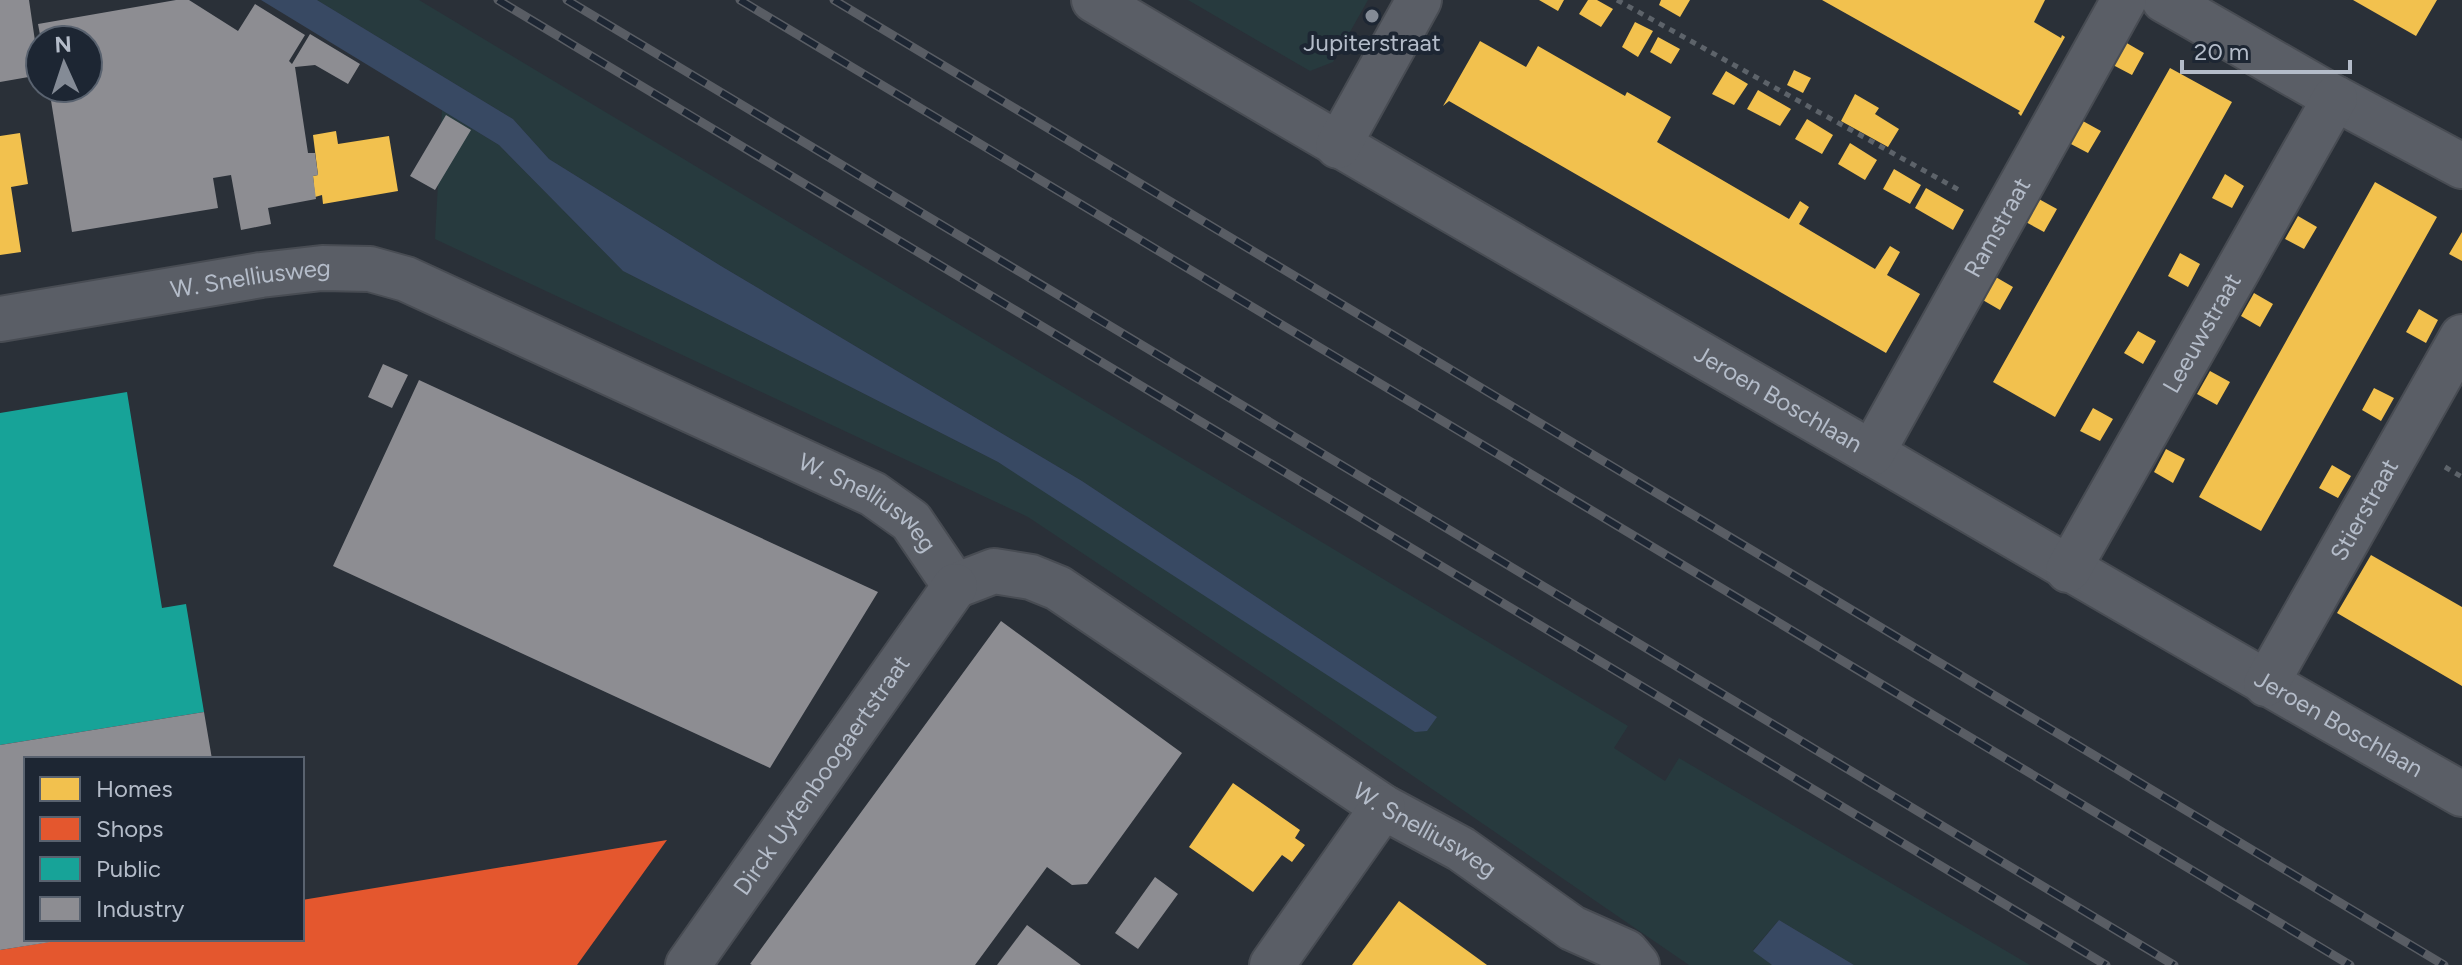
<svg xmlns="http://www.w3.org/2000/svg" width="2462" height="965" font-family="Figtree,sans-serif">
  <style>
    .green { fill: #273a3e }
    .water { fill: #384963 }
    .homes { fill: #f2c14e }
    .shops { fill: #e4572e }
    .public { fill: #17a398 }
    .industry { fill: #8d8d92 }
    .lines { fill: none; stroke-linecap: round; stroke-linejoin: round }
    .minor-casing { stroke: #484c53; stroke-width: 48 }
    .path { stroke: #5d636a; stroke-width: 5; stroke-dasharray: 6 6; stroke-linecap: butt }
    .minor { stroke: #5a5e66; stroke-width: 44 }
    .rail-casing { stroke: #595d64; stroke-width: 9 }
    .rail { stroke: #1d2633; stroke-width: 6; stroke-dasharray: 18; stroke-linecap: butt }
    .poi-dot { fill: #848b96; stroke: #1d2633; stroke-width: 3 }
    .labels { text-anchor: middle; stroke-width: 8; stroke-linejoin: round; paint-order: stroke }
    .poi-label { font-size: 24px; fill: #b4bcc9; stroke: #1d2633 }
    .street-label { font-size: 24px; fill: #b4bcc9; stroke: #1d2633 }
  </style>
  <rect width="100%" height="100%" fill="#2a3038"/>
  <path class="green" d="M317,0h102l1209,726 -14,22 51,33 14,-23 351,207h-176l-75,-45 -26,30 19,15h-83l-422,-289 -239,-159 -593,-278 7,-129 57,35 124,126 375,191 439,255 -355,-236 -361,-215 -172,-107 -36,-40z
    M1188,0h180l-35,62 -23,9z"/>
  <path class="water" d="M261,0h56l196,119 36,40 172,107 361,215 355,236 -10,14 -12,1 -417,-270 -375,-191 -124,-126z
    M1779,920l75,45h-82l-19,-14z"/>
  <path class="homes" d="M1539,0h25l-6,11z
    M1588,0h9l16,9 -12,18 -22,-13z
    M1661,0h29l-10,17 -21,-12z
    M1822,0h223l-11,22 27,16 1,-3 3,2 -44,79 -3,-3 2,-2z
    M2353,0h84l-21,36z
    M1635,22l18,9 -15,26 -16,-10z
    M1658,37l22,12 -9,15 -21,-12z
    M1480,41l46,26 12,-21 87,50 2,-4 44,25 -14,25 132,77 11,-18 9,6 -10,17 76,45 15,-23 10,6 -13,23 33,19 -34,59 -437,-252 -6,5z
    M2125,42l19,11 -12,22 -19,-10z
    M2170,68l62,34 -177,315 -62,-35z
    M1794,70l17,8 -8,15 -16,-8z
    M1726,71l22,13 -14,21 -22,-11z
    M1758,90l33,19 -11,17 -33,-17z
    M1855,94l24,14 -4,6 24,15 -11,18 -47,-26z
    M1807,119l26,16 -11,19 -27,-15z
    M2081,120l20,11 -13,22 -19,-10z
    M336,131l2,13 51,-8 9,55 -75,13 -1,-9 -7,2 -2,-21 5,-1 -5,-40z
    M20,133l8,51 -17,3 10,65 -21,3v-119z
    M1850,143l27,17 -12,20 -27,-16z
    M1894,169l27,16 -11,19 -27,-15z
    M2225,174l19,12 -12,22 -20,-10z
    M2375,182l62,35 -176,314 -62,-34z
    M1926,188l38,22 -11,20 -38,-22z
    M2037,198l20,11 -13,23 -20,-11z
    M2298,216l19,11 -13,22 -19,-10z
    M2462,232v29l-13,-7z
    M2180,253l20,11 -12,23 -20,-11z
    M1994,276l19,11 -13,23 -19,-11z
    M2254,293l19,11 -13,23 -19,-11z
    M2419,309l19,11 -12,23 -20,-11z
    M2138,331l18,10 -13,23 -19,-11z
    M2210,371l20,11 -13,23 -20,-11z
    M2374,388l20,10 -13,23 -19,-11z
    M2093,408l20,11 -13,22 -20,-10z
    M2166,449l19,10 -12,24 -19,-11z
    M2332,465l19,11 -13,22 -19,-10z
    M2371,555l91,52v79l-125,-73z
    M1233,783l67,47 -5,8 10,7 -13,17 -10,-7 -29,37 -64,-45z
    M1399,901l88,64h-135z"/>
  <path class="shops" d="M667,840l-90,125h-577v-15l67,-11h235v-39z"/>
  <path class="public" d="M127,392l35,216 24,-4 18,108 -204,33v-332z"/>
  <path class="industry" d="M0,0h29l11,75 -40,7z
    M176,0h13l49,31 17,-27 50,31 -16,26 3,3 18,-30 50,30 -12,20 -33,-19 -20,2 13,86h7l3,22 -5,1 3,23 -48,9 3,16 -30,6 -10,-55 -18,3 5,30 -146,24 -23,-144h39v-48h-47l-3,-16z
    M446,115l25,15 -36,60 -25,-14z
    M383,364l25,11 -16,33 -24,-11z
    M419,380l459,212 -108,176 -437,-202z
    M1001,621l181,132 -95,131 -15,1 -25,-18 -72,98h-223l-2,-1z
    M204,712l8,47h-186v180l31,2 -57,9v-205z
    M1155,877l23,17 -40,55 -23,-16z
    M1027,925l54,40h-84z"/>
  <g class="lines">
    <defs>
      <g id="minor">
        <path id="s1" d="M1094,0c257,154 517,302 776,452 197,115 393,230 592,342"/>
        <path d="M2164,0l171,98 127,68"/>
        <path d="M1338,146l81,-146"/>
        <path id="s2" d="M0,319l261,-44 61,-7 48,1 36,10 467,215 38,27 44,65"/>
        <path id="s3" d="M1872,453l252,-453"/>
        <path id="s4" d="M2068,570l267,-472"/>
        <path id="s5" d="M955,586l39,-15 37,6 27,11 325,219 78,42 111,79 54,24 11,13"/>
        <path id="s6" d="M2266,684l196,-347"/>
        <path id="s7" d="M688,965l267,-379"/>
        <path d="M1272,965l111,-158"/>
      </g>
    </defs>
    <use href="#minor" class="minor-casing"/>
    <path class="path" d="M1617,0l342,190
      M2445,467l17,10"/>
    <use href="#minor" class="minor"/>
    <defs>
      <path id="rail" d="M498,0l1608,965
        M567,0l1607,965
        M740,0l1610,965
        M834,0l1610,965"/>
    </defs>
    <use href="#rail" class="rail-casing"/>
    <use href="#rail" class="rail"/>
  </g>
  <circle class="poi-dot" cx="1372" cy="16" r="8"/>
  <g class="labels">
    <g class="poi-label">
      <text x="1372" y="51">Jupiterstraat</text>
    </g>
    <g class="street-label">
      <text dy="8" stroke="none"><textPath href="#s3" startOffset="258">Ramstraat</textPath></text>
      <text dy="8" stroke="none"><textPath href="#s2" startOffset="254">W. Snelliusweg</textPath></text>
      <text dy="8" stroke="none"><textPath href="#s4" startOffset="272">Leeuwstraat</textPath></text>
      <text dy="8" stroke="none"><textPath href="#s1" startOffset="792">Jeroen Boschlaan</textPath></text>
      <text dy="8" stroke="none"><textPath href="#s2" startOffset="926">W. Snelliusweg</textPath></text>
      <text dy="8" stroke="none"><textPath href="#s6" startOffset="200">Stierstraat</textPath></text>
      <text dy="8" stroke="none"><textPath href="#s1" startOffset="1440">Jeroen Boschlaan</textPath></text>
      <text dy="8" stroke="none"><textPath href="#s7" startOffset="232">Dirck Uytenboogaertstraat</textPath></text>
      <text dy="8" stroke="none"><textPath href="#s5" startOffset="548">W. Snelliusweg</textPath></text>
    </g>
  </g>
  <rect x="24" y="757" width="280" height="184" fill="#1d2633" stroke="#59626f" stroke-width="2"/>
  <rect x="40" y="777" width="40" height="24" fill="#f2c14e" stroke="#59626f" stroke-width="2"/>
  <text x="96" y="797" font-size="24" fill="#b4bcc9">Homes</text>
  <rect x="40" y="817" width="40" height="24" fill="#e4572e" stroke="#59626f" stroke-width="2"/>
  <text x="96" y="837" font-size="24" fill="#b4bcc9">Shops</text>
  <rect x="40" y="857" width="40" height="24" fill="#17a398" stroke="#59626f" stroke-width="2"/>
  <text x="96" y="877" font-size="24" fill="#b4bcc9">Public</text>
  <rect x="40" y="897" width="40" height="24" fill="#8d8d92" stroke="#59626f" stroke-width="2"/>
  <text x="96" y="917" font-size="24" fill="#b4bcc9">Industry</text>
  <g transform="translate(64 64) rotate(357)"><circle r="38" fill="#1d2633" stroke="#59626f" stroke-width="2"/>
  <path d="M0-6L14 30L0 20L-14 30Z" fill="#848b96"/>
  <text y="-12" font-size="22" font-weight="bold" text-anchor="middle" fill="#b4bcc9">N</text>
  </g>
  <path d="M2182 60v12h168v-12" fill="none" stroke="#b4bcc9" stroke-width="4"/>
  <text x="2194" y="60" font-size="24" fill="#b4bcc9" stroke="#1d2633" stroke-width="6" paint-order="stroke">20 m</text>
</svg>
